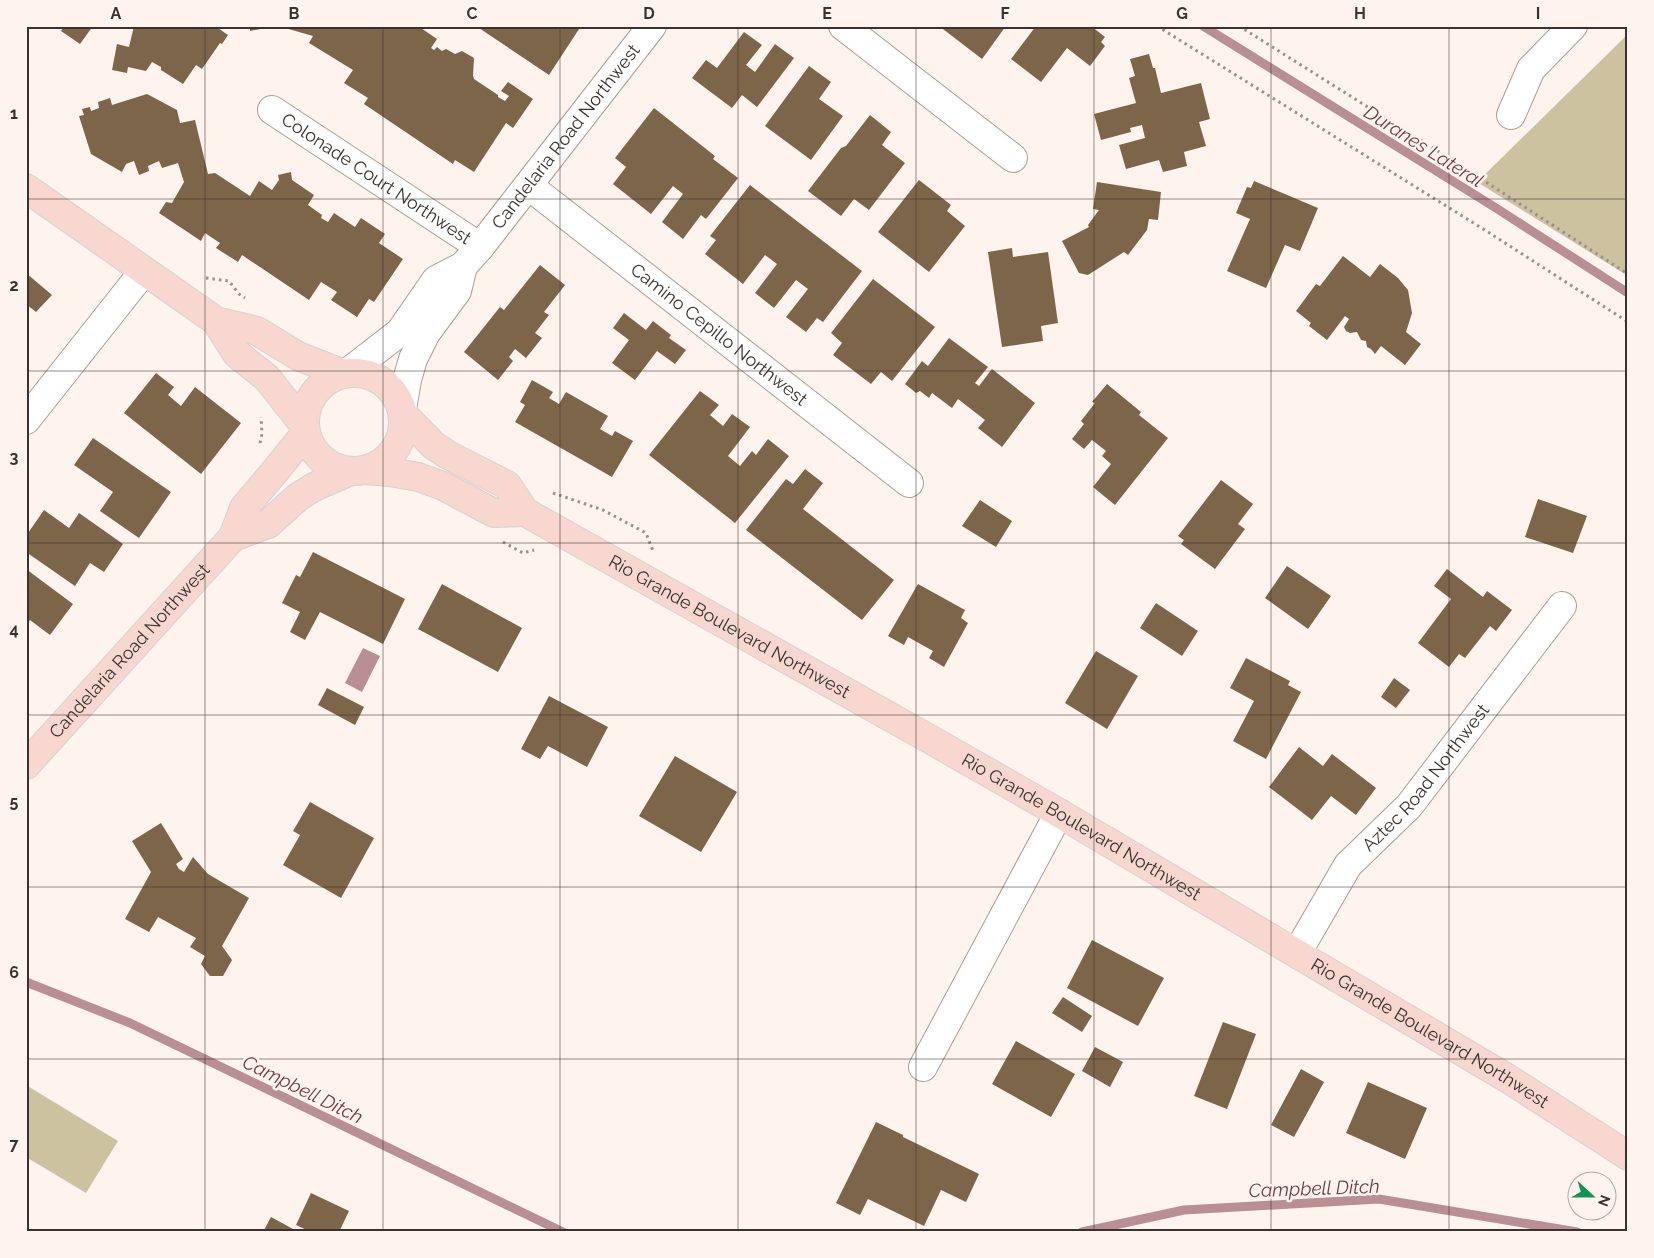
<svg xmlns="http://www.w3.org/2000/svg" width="1654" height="1258" font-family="Raleway,sans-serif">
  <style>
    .green { fill: #cdc2a0 }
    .water { fill: #b98f93 }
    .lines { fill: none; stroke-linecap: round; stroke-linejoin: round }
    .stream { stroke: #b98f93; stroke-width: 9 }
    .building { fill: #7d6549 }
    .minor-casing { stroke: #ae9c92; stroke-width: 30 }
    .major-casing { stroke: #d4d2d1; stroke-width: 30 }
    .path { stroke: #9b918c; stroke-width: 3; stroke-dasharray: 2.5 4; stroke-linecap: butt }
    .minor { stroke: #fff; stroke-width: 28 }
    .major { stroke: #f8d7d0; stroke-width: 28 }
    .grid { fill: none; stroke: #3a322e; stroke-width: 1; stroke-opacity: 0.55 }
    .labels { text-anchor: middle; stroke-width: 5; stroke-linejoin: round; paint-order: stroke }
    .street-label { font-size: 18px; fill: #3a322e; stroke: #fff4ed }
    .water-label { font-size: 19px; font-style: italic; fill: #743a43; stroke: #fff4ed }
    .neatline { fill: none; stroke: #3a322e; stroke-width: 2 }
    .grid-label { font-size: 16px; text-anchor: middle; font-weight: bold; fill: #3a322e }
  </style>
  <rect width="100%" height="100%" fill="#fff4ed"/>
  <path class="green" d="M1628,34v242l-151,-94z
    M26,1085l92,56 -32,52 -60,-36z"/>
  <path class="water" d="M363,648l17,8 -18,36 -17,-9z"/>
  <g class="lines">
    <path class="stream" d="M1203,26l293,182 132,85
      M26,982l104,41 433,209
      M1082,1232l102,-22 195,-11 198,33"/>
  </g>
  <path class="building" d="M64,26h29l-13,18 -19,-13z
    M134,26h81l13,9 -6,9 -2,-1 -18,26 -6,-4 -13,19 -22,-14v-3l-9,-5 -6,9 -18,-4 -1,6 -15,-3 5,-26 12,3z
    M250,26h21v1l-21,4z
    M278,26h140l19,13 -6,9 3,2 3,-3 5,4 4,-2 9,5 7,-3 12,7 -1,18 1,3 24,16v2l7,4 4,-5 -8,-5 7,-9 25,17 -20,29 -7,-5 -32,49 -19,-12 -2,4 -89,-60 4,-6 -24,-15 9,-13 -44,-27 4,-7z
    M476,26h105l-32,49z
    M939,26h67l-24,33z
    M1036,26h55l14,11 -4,5 4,4 -15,20 -23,-18 -26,34 -30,-23z
    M744,32l18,13 -16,20 9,7 20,-28 19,14 -37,49 -15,-12 -10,13 -40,-30 14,-18 11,8z
    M1149,54l4,14h2l6,25 40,-10 9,36 -11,3 7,24 -22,6 3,14 -24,6 -4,-12 -33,9 -7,-24 26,-7 -3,-13 -12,3 1,4 -30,8 -7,-26 42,-11 -7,-25 6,-2 -5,-17z
    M809,66l22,16 -12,17 24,17 -32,44 -46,-34z
    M147,94l30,16 3,13 15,-3 13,54 7,-1 35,23 9,-15 13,9 7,-10 -1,-5 13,-3 1,8 22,15 -6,10 14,10 -1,3 7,4 6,-9 21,14 6,-9 24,16 -6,9 24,16 -29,43 -5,-3 -12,18 -26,-17 6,-8 -16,-10 -12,18 -67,-45 -4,7 -22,-14 4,-5 -15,-10 -4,8 -42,-28 7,-11 6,1 12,-21 -6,-19 -16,5 -3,-7 -11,5 1,5 -10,4 -5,-14 -8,3 -4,8 -31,-18 -12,-38 5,-1 -2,-6 8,-2 1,4 8,-3 -1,-6 12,-4 2,7z
    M654,108l61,48 -2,3 25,19 -32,41 -5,-4 -18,24 -21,-17 21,-28 -10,-8 -22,28 -38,-30 13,-17 -11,-9z
    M870,115l21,17 -9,13 23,18 -36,47 -15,-11 -13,17 -33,-25 33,-43 5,-2z
    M919,180l32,25 -4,6 18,15 -36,46 -51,-40z
    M1254,181l64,27 -18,43 -15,-6 -19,43 -39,-17 23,-52 -14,-6 11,-26 4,1z
    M1097,182l64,10 -3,28 -9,-1 -2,11 -19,25 -4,-3 -36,23 -9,-2 -17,-32 27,-14 -1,-2 11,-15 -6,-1z
    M750,185l112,86 -39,51 -6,-4 -11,14 -20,-15 22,-28 -12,-9 -22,28 -19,-15 22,-29 -12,-9 -22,29 -38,-30 11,-14 -6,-4z
    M1012,248l1,9 35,-5 10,71 -17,3 2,15 -41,6 -14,-95z
    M1343,256l27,21 10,-13 18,14 10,12 4,23 -6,19 15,12 -16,21 -24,-19 -6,8 -4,-5 -4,-2 -1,-6 -5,-1 -4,-8 -7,1 -4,-2 -2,-4 5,-8 -4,-3 -18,24 -18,-14 2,-3 -15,-12 20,-27 4,2z
    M540,265l25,20 -21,27 5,3 -14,18 7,5 -16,20 -11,-9 -6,8 4,4 -15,19 -34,-28 36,-45 4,3z
    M26,273l26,22 -16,17 -10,-8z
    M873,279l62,48 -43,54 -11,-9 -10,12 -38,-29 9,-12 -11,-10z
    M624,313l22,17 7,-9 18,14 -2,3 17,12 -11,14 -18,-13 -22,29 -23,-17 17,-23 -16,-12z
    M949,338l39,29 -13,16 4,3 13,-17 43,34 -33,44 -24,-19 7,-8 -27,-21 -6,9 -20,-15 -3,5 -9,-7 -4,2 -11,-9 17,-23 6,5z
    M156,373l18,14 -6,8 13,11 14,-19 46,36 -40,51 -77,-61z
    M532,380l21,12 -4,6 10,6 7,-12 42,24 -8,13 12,7 3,-5 18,10 -21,36 -97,-55 10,-17 -5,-3z
    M1107,384l34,28 -2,3 29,23 -53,67 -22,-18 18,-23 -9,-8 4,-5 -14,-11 -8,9 -12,-10 12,-15 -3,-3 14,-18 -3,-1z
    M700,391l19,14 -9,10 13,11 9,-12 18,13 -22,29 12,10 12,-15 4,4 12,-16 21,17 -54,67 -86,-68z
    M93,438l78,54 -32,46 -39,-27 13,-19 -39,-27z
    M805,469l18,14 -20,26 91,71 -32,40 -116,-90 40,-51 7,5z
    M1221,480l32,24 -15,20 7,5 -30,40 -34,-25 3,-4 -6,-4z
    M1538,499l49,17 -14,37 -48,-16z
    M980,500l32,21 -16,26 -34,-21z
    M44,510l25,18 10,-15 44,31 -19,28 -14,-9 -15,23 -49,-34v-16z
    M313,552l92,47 -22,45 -63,-32 -15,28 -15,-8 10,-20 -18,-9 14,-28 4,2z
    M1287,566l44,30 -23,33 -43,-31z
    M26,569l47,35 -23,31 -20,-15 -4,5z
    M1447,569l36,28 4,-6 25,19 -16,21 -6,-5 -25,32 -6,-4 -10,13 -31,-24 33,-44 -17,-13z
    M442,584l80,44 -24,44 -80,-43z
    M918,584l47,26 -4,8 7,5 -24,44 -15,-9 4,-7 -25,-14 -4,8 -16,-9z
    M1156,603l42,28 -16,25 -42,-28z
    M1096,651l42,25 -31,53 -42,-26z
    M1246,658l44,23 -2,4 13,7 -35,67 -33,-18 21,-40 -24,-13z
    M1394,678l16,12 -14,18 -15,-11z
    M327,688l37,19 -9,18 -37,-20z
    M549,696l59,31 -21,40 -39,-21 -8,13 -19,-10z
    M1299,747l24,19 9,-12 44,34 -20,27 -25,-19 -19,24 -43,-33z
    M675,756l62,36 -36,60 -62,-36z
    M310,802l64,36 -33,60 -58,-33 17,-30 -7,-4z
    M161,823l22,36 -7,5 3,5 5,3 9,-15 15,17 41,24 -27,48 10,14 -9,16h-13l-9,-12 4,-8 -15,-9 6,-9 -38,-21 -9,15 -24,-13 26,-47 -19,-31z
    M1092,940l72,38 -26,48 -71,-38z
    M1063,997l29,19 -10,16 -30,-19z
    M1223,1022l33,12 -29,75 -33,-13z
    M1016,1041l59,33 -24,43 -59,-33z
    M1095,1047l28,15 -13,25 -28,-16z
    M1301,1069l23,13 -30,55 -23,-12z
    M1368,1082l59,26 -22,51 -59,-26z
    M876,1122l27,13v2l76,37 -13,28 -25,-12 -17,36 -56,-27 -8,16 -24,-12z
    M311,1193l38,18 -10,21h-28l-15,-7z
    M271,1217l22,12 -2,3h-28z"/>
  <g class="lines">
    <defs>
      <g id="minor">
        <path d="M843,26l170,132"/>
        <path id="s1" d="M272,110l208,137"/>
        <path d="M1511,115l20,-46 42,-43"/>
        <path id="s2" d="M529,186l380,297"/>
        <path id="s3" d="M347,373l53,-41 36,-52 27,-14 17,-19 172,-221"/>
        <path d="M402,409l5,-29 6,-21 13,-26 31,-42 6,-25"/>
        <path d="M26,420l118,-149"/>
        <path id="s4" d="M1297,953l51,-88 61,-59 153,-200"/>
        <path d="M923,1067l136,-254"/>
      </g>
      <g id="major">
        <path d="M26,188l190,133 41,10 41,25 46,18"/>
        <path d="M216,321l21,33 30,24 38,48"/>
        <circle cx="354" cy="422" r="49"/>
        <path id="s5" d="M403,414l30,31 15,10 59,30 18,27 401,225 133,76 448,265 121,78"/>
        <path d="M365,470l25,2 28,5 25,9 51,27 31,-1"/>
        <path d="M233,537l35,-13 30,-27 16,-10 37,-16"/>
        <path id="s6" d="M26,765l207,-228 11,-29 32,-38 30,-37"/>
      </g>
    </defs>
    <use href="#minor" class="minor-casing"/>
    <use href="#major" class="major-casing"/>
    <path class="path" d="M1157,26l331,206 140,90
      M1239,26l213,134 176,114
      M206,278l23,3 10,13 6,4
      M260,443l2,-9 -1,-17
      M553,493l50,17 43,23 7,18
      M503,542l20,11 11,-3"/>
    <use href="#minor" class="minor"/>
    <use href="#major" class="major"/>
  </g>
  <path class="grid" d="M205,26v1206M383,26v1206M560,26v1206M738,26v1206M916,26v1206M1094,26v1206M1271,26v1206M1449,26v1206M26,199h1602M26,371h1602M26,543h1602M26,715h1602M26,887h1602M26,1059h1602"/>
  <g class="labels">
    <g class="street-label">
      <text dy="6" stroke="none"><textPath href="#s3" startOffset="326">Candelaria Road Northwest</textPath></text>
      <text dy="6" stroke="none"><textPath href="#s1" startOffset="125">Colonade Court Northwest</textPath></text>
      <text dy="6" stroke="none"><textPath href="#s2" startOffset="241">Camino Cepillo Northwest</textPath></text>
      <text dy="6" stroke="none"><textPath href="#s5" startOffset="394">Rio Grande Boulevard Northwest</textPath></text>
      <text dy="6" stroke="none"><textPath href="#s6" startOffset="154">Candelaria Road Northwest</textPath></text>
      <text dy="6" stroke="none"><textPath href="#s4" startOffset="219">Aztec Road Northwest</textPath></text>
      <text dy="6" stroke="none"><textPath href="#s5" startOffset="799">Rio Grande Boulevard Northwest</textPath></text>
      <text dy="6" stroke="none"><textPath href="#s5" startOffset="1204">Rio Grande Boulevard Northwest</textPath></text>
    </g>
    <g class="water-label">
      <text transform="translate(1424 146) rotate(32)" y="7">Duranes Lateral</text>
      <text transform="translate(303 1089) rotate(26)" y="7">Campbell Ditch</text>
      <text transform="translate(1314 1188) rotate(-2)" y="7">Campbell Ditch</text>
    </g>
  </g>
  <rect width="1654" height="1258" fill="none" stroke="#fff4ed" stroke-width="55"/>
  <g transform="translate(1592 1196) rotate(111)"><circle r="24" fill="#fff4ed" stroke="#b0a6a1"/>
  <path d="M0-4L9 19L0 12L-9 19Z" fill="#129351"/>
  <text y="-8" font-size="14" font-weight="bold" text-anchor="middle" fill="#3a322e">N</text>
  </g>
  <rect x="28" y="28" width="1598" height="1202" class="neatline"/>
  <g class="grid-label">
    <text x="116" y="19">A</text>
    <text x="294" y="19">B</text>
    <text x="472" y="19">C</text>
    <text x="649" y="19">D</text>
    <text x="827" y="19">E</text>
    <text x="1005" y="19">F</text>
    <text x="1182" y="19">G</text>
    <text x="1360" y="19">H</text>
    <text x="1538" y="19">I</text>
    <text x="14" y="119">1</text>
    <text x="14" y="291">2</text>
    <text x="14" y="463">3</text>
    <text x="14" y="635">4</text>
    <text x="14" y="807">5</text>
    <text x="14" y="978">6</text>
    <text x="14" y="1150">7</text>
  </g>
</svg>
